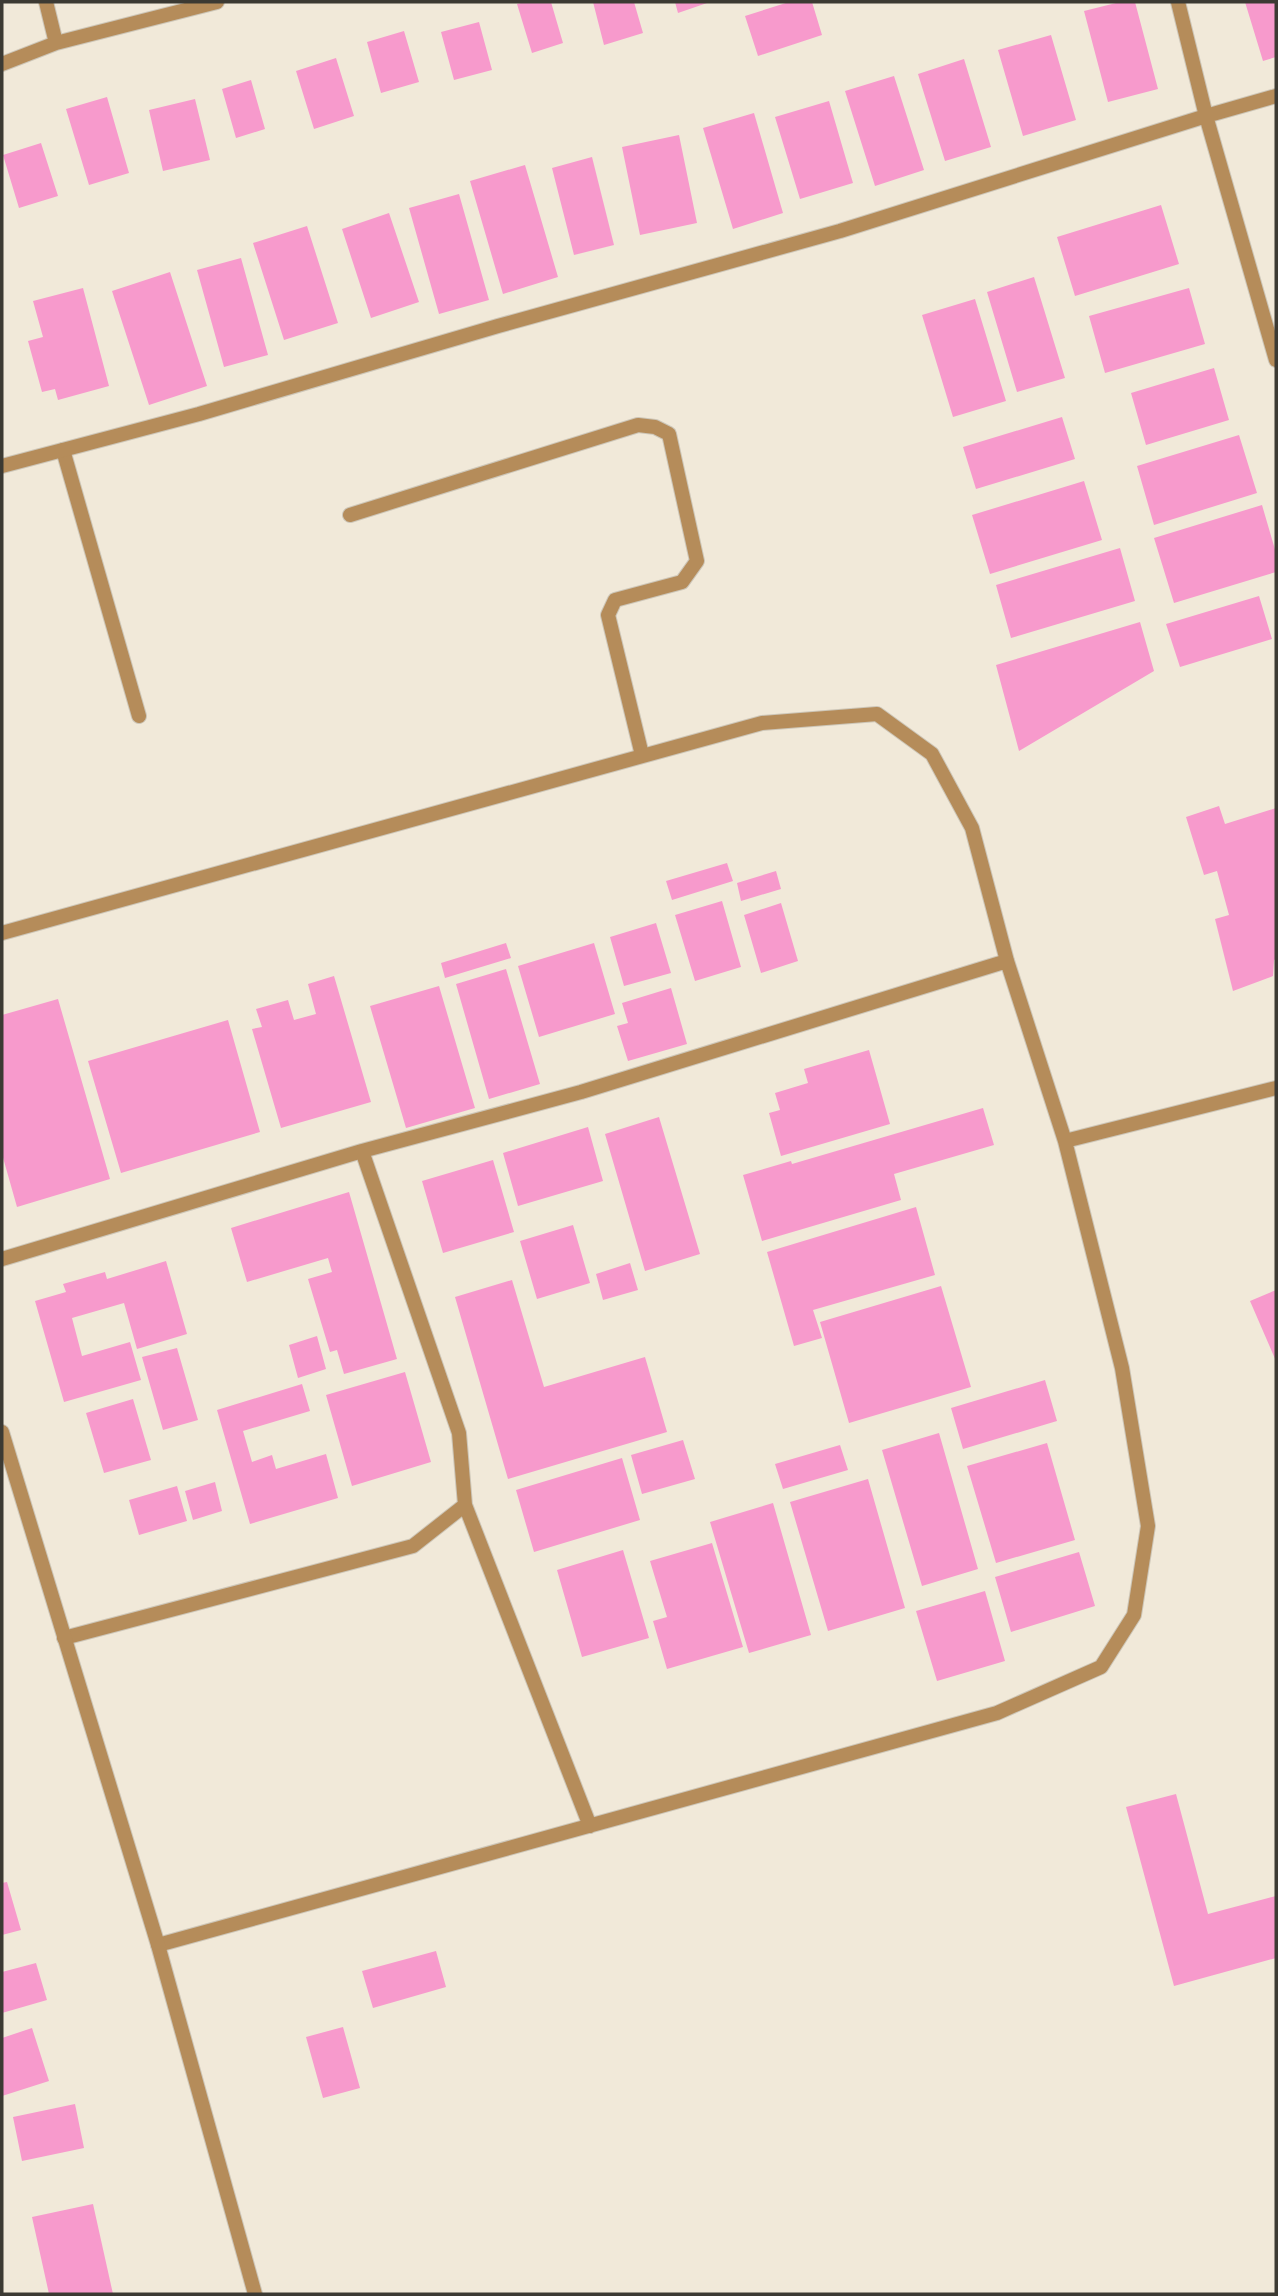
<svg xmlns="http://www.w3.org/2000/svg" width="1278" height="2296" font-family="'Work Sans',sans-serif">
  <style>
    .building { fill: #f79acc }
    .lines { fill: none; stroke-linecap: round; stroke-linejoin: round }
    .service-casing { stroke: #cdc6b8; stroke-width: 16 }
    .minor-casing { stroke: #cdc6b8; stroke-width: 16 }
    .tertiary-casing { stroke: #cdc6b8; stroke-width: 16 }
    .service { stroke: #b58c5a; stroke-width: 14 }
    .minor { stroke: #b58c5a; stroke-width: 14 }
    .tertiary { stroke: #b58c5a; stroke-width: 14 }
  </style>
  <rect width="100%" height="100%" fill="#f1e9d9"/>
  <path class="building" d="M525,2h26l12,41 -31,10 -15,-49z
    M593,2h41l9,31 -39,12z
    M675,2h35l-32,11z
    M789,2h23l10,33 -64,21 -13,-40z
    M1120,2h15l23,87 -50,13 -24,-91z
    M1245,2h31v55l-13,4z
    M479,22l13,48 -38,10 -13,-48z
    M404,31l15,51 -38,11 -14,-51z
    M1051,35l25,85 -53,16 -25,-86z
    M336,58l18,58 -40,13 -18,-58z
    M964,59l27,88 -46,14 -27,-87z
    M894,76l30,94 -49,16 -30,-95z
    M251,80l14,49 -29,9 -14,-49z
    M107,97l22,76 -40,12 -23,-76z
    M195,99l15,61 -47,11 -14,-61z
    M829,101l24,82 -53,16 -25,-82z
    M754,113l29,100 -50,16 -30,-101z
    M679,135l18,88 -57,12 -18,-88z
    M41,143l17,53 -39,12 -16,-53z
    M592,157l22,88 -40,10 -22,-87z
    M525,165l33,112 -55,17 -33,-113z
    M459,194l30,106 -50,14 -30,-106z
    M1161,205l18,59 -104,32 -18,-59z
    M389,213l30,89 -48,16 -29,-89z
    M307,226l31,97 -54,17 -31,-97z
    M241,258l27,97 -44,12 -27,-97z
    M170,272l37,114 -58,19 -37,-114z
    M1034,277l31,101 -48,14 -30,-100z
    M83,288l26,98 -51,14 -3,-11 -13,3 -14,-51 15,-4 -10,-36z
    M1189,288l16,56 -100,29 -16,-57z
    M975,299l31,102 -53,16 -31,-102z
    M1214,368l15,52 -83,25 -15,-52z
    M1062,417l13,42 -99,30 -13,-42z
    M1239,435l18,58 -103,32 -17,-59z
    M1084,481l18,59 -112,34 -18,-59z
    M1262,505l14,48v19l-102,31 -20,-65z
    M1120,548l15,53 -124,37 -15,-53z
    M1259,596l13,43 -92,28 -14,-43z
    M1140,622l14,49 -135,80 -23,-86z
    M1219,806l6,18 51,-16v151l-2,1 -1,16 -40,15 -18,-72 14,-4 -12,-44 -13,4 -18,-58z
    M727,863l6,18 -61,19 -6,-19z
    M776,871l5,18 -40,12 -4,-18z
    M722,901l19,66 -46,14 -20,-66z
    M781,903l17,58 -37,12 -17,-58z
    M656,923l15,50 -47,13 -14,-49z
    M506,943l5,15 -66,20 -4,-15z
    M594,943l21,71 -76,23 -21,-71z
    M506,969l34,115 -51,15 -33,-115z
    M334,976l37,126 -90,26 -29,-99 10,-2 -6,-18 32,-9 6,20 22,-6 -8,-30z
    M439,986l36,122 -69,20 -36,-122z
    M671,988l16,56 -59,17 -11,-35 11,-3 -6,-20z
    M58,999l52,180 -93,28 -15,-53v-139z
    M228,1020l32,112 -139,41 -33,-112z
    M869,1050l21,74 -109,32 -12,-43 11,-3 -5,-17 33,-10 -4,-14z
    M983,1108l11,37 -100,29 7,26 -139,41 -19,-66 48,-14 1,3z
    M659,1117l41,137 -55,17 -40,-137z
    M588,1127l15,54 -85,25 -15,-53z
    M493,1160l21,72 -71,21 -21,-72z
    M349,1192l48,167 -53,15 -7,-24 -7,2 -22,-73 24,-7 -4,-14 -81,24 -16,-54z
    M916,1207l19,68 -122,35 9,28 -28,8 -27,-94z
    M573,1225l17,58 -53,16 -17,-58z
    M166,1261l21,73 -50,15 -13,-46 -52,15 10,38 48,-14 11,38 -77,22 -29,-101 31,-9 -3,-8 42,-12 2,7z
    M630,1263l8,27 -35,10 -7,-26z
    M512,1280l32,107 101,-30 22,75 -159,47 -53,-182z
    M941,1286l30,101 -122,36 -29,-101z
    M1276,1290v71l-26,-60z
    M317,1336l9,33 -28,9 -9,-33z
    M177,1348l21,72 -35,10 -21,-73z
    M405,1372l26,90 -79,24 -26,-91z
    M1045,1380l12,41 -94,28 -12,-41z
    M302,1384l8,27 -67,20 9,31 20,-7 4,14 50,-15 12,44 -88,26 -33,-114z
    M133,1399l18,61 -47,13 -18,-60z
    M939,1433l39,136 -56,17 -40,-136z
    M683,1440l12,39 -53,15 -11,-39z
    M1047,1443l28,97 -79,23 -29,-97z
    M840,1445l8,25 -65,19 -8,-25z
    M622,1458l18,62 -106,32 -18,-62z
    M868,1479l37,129 -77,23 -38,-129z
    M215,1482l7,29 -29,9 -8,-29z
    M177,1486l10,35 -48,14 -10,-35z
    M773,1503l38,132 -62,18 -39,-131z
    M712,1543l31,104 -76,22 -14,-48 14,-4 -17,-56z
    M623,1550l26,88 -67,19 -25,-87z
    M1079,1552l16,54 -84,26 -16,-55z
    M985,1591l20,70 -68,20 -21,-70z
    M1176,1794l32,120 68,-18v62l-102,28 -48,-179z
    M7,1882l14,48 -19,5v-52z
    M436,1951l10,36 -73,21 -11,-37z
    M36,1963l11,37 -45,13v-41z
    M343,2027l17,61 -37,10 -17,-61z
    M32,2028l17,53 -47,15v-58z
    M75,2104l9,44 -62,13 -9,-44z
    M93,2204l20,90h-64l-17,-77z"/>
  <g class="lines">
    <defs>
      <path id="service" d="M63,450l76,266
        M350,515l288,-90 17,2 14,7 28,127 -15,21 -67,18 -7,15 34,140"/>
      <path id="minor" d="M46,2l10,41
        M1178,2l28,114 70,244
        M2,64l54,-21 161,-41
        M2,466l197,-52 299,-88 342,-95 366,-115 70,-20
        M2,933l760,-210 115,-9 55,40 40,74 35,133 58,180 57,227 26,158 -14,89 -33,52 -104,46 -839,232
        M1065,1141l211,-53
        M2,1259l360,-108 219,-59 426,-131
        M465,1505l125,321
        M64,1638l349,-92 52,-41 -6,-72 -97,-282"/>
      <path id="tertiary" d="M2,1432l156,513 97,349"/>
    </defs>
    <use href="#service" class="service-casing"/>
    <use href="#minor" class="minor-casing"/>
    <use href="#tertiary" class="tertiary-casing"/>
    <use href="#service" class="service"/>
    <use href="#minor" class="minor"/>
    <use href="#tertiary" class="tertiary"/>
  </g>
  <rect width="1278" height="2296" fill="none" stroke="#3c3a33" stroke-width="7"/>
</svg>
